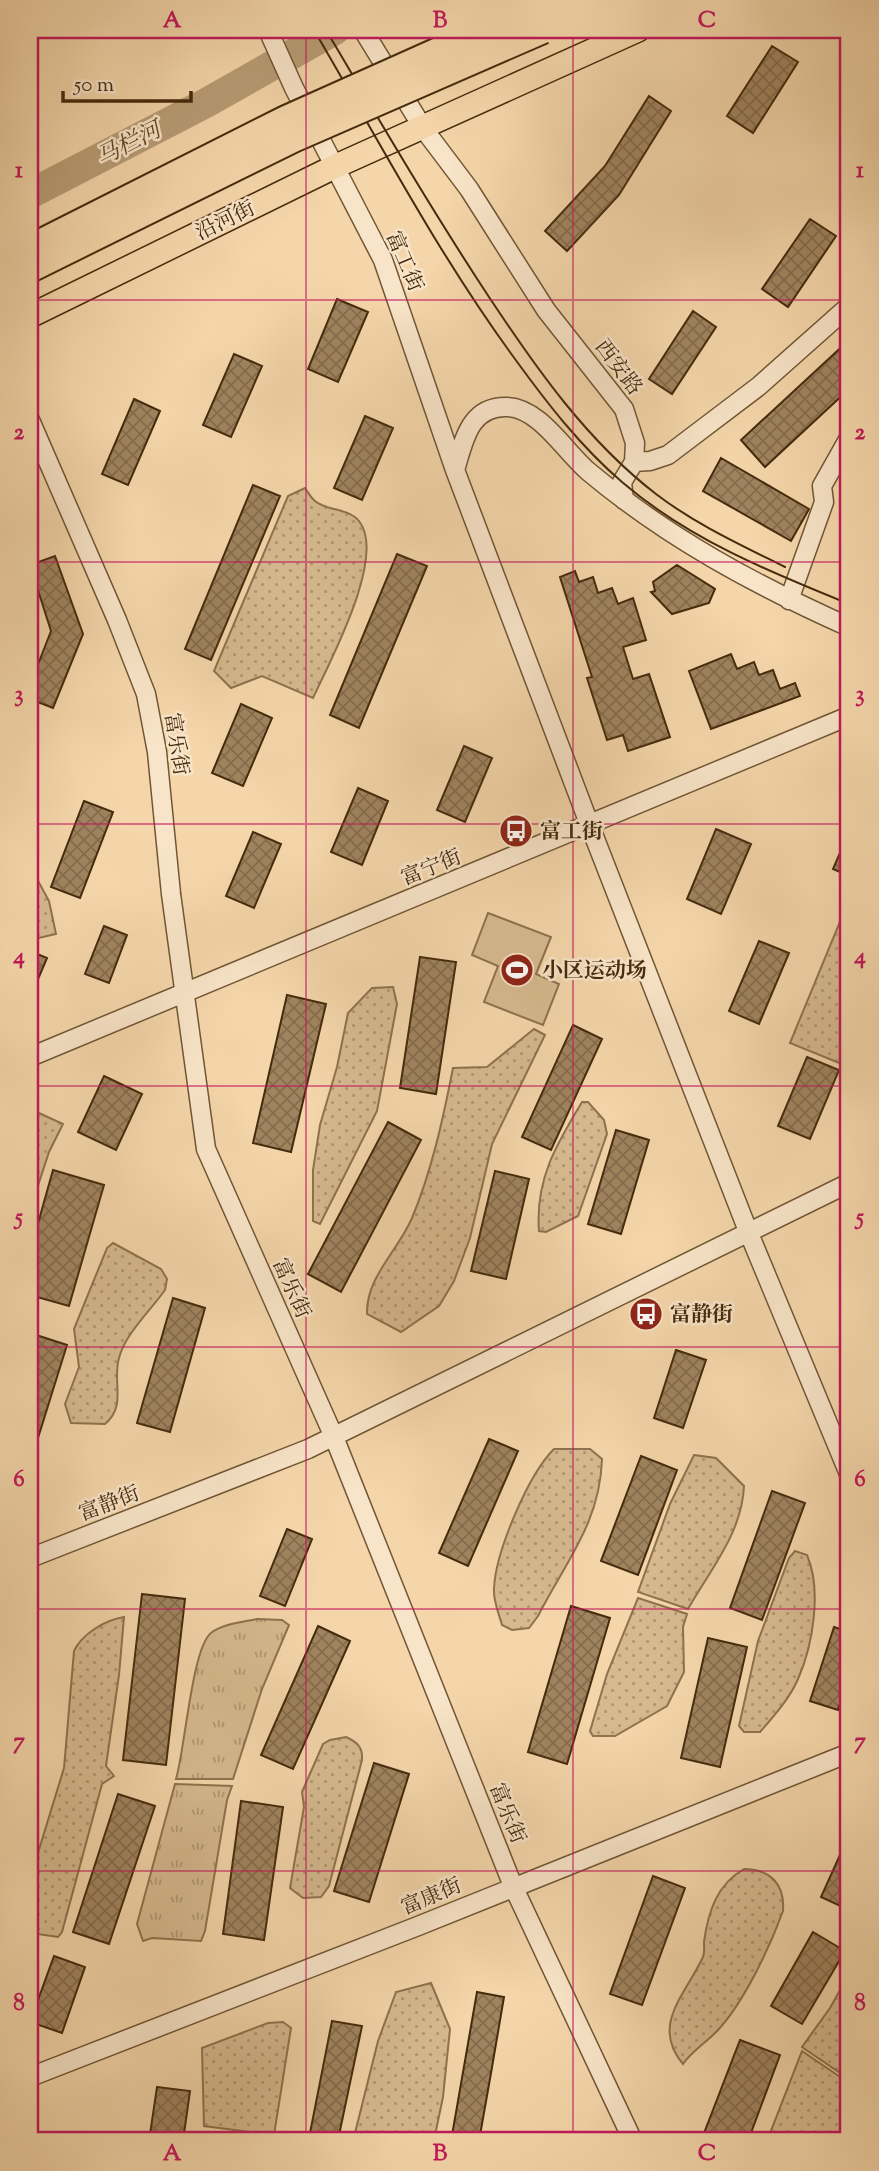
<svg xmlns="http://www.w3.org/2000/svg" width="879" height="2171" font-family="'Sorts Mill Goudy','Noto Serif SC',serif">
  <style>
    .grass { fill: url(#grass-tufts); stroke: #8e724e; stroke-width: 2 }
    .park { fill: url(#park-dots); stroke: #8e724e; stroke-width: 2 }
    .garden { fill: #d6b98f; stroke: #8e724e; stroke-width: 2 }
    .lines { fill: none; stroke-linecap: round; stroke-linejoin: round }
    .river { stroke: #b89c75; stroke-width: 30 }
    .building { fill: url(#building-cross-hatch); stroke: #452b0d; stroke-width: 2 }
    .minor-casing { stroke: #715634; stroke-width: 21 }
    .major-casing { stroke: #452b0d; stroke-width: 26 }
    .minor { stroke: #f8e4c8; stroke-width: 18 }
    .major { stroke: #f4d6aa; stroke-width: 23 }
    .tram { stroke: #452b0d; stroke-width: 2 }
    .highway-bridge-casing { stroke: #452b0d; stroke-width: 30; stroke-linecap: butt }
    .highway-bridge { stroke: #f4d6aa; stroke-width: 26 }
    .grid { fill: none; stroke: #c2185b; stroke-width: 2; stroke-opacity: 0.55 }
    .labels { text-anchor: middle; stroke-width: 5; stroke-linejoin: round; paint-order: stroke }
    .street-label { font-size: 21px; fill: #452b0d; stroke: #f8e4c8 }
    .poi-label { font-size: 21px; font-weight: bold; fill: #452b0d; stroke: #f8e4c8; text-anchor: start }
    .water-label { font-size: 23px; font-style: italic; fill: #624727; stroke: #f8e4c8 }
    .neatline { fill: none; stroke: #c2185b; stroke-width: 2.5 }
    .grid-label { font-size: 23px; text-anchor: middle; font-weight: bold; fill: #c2185b }
  </style>
  <defs>
    <pattern id="grass-tufts" width="24" height="20" patternUnits="userSpaceOnUse" patternTransform="scale(1.75)"><rect width="24" height="20" fill="#d6b98f"/><path d="M3 7l-1-3M5 7V3M7 7l1-3M15 17l-1-3M17 17v-4M19 17l1-3" fill="none" stroke="#af9773"/></pattern>
    <pattern id="park-dots" width="8" height="8" patternUnits="userSpaceOnUse" patternTransform="scale(1.75)"><rect width="8" height="8" fill="#d6b98f"/><path d="M2 2h.1M6 6h.1" fill="none" stroke="#af9773" stroke-width="1.8" stroke-linecap="round"/></pattern>
    <pattern id="building-cross-hatch" width="8" height="8" patternUnits="userSpaceOnUse" patternTransform="scale(1.75)"><rect width="8" height="8" fill="#a0845f"/><path d="M0 0l8 8M0 8l8-8" fill="none" stroke="#846c4d"/></pattern>
  </defs>
  <rect width="100%" height="100%" fill="#f4d6aa"/>
  <filter id="stains"><feTurbulence type="fractalNoise" baseFrequency=".00286" numOctaves="4"/><feColorMatrix values="0 0 0 0 .2 0 0 0 0 .09 0 0 0 0 .02 0 0 0 .5 -.17"/></filter>
  <radialGradient id="worn" r=".72"><stop offset=".6" stop-color="#630" stop-opacity="0"/><stop offset="1" stop-color="#630" stop-opacity=".3"/></radialGradient>
  <path class="grass" d="M257,1619l25,1 7,5 -27,64 -29,90h-57c9,-30 16,-131 35,-146 11,-9 32,-11 46,-14z
    M175,1784l57,2 -5,14 -22,131 -4,10 -49,-3 -9,3 -6,-17z"/>
  <path class="park" d="M305,488c3,4 6,10 10,13 11,10 34,7 44,20 28,35 -29,140 -46,177l-51,-22 -31,12 -17,-17 74,-175z
    M30,866l19,35 7,33 -26,6z
    M846,907l3,1v159l-59,-24z
    M393,987l4,17 -20,107 -57,113 -7,-3v-51l7,-45 17,-58 11,-54 24,-25z
    M534,1029l11,6 -53,109 -22,94 -16,43 -15,25 -38,26 -34,-18c-1,-37 31,-63 45,-96 20,-48 31,-99 41,-150l34,-1z
    M582,1102h6l16,18 3,14 -29,82 -32,16 -7,-1c-4,-51 17,-86 43,-129z
    M30,1109l33,15 -14,28 -19,58z
    M113,1243l48,26 6,10 -2,11c-14,20 -40,44 -46,68 -7,24 8,48 -14,66l-34,-1 -6,-19 14,-37 -5,-38 33,-81z
    M554,1449h36l12,10c-2,64 -36,102 -64,157l-9,12 -17,2 -10,-5c-3,-11 -9,-24 -8,-37 2,-37 34,-113 60,-139z
    M694,1455l22,3 28,28c-2,47 -34,84 -56,123l-50,-17 32,-88z
    M795,1551l12,4c15,35 6,90 -9,124 -8,19 -24,37 -38,53h-16l-5,-6 19,-85 31,-83z
    M638,1598l49,16 -4,13 1,45 -17,34 -52,30h-22l-3,-5 17,-57z
    M124,1617l-5,58 -13,91 8,10 -12,8 -40,148 -4,5 -28,-4v-54l34,-111 10,-117c8,-17 31,-31 50,-34z
    M346,1737c11,5 17,10 16,23l-33,126 -8,11 -18,1 -13,-10 14,-81 -2,-15 21,-48 7,-4z
    M744,1869c27,0 41,16 39,42 -13,36 -39,91 -65,119 -12,13 -25,20 -35,34 -33,-39 3,-70 20,-107 2,-5 1,-10 1,-15 4,-30 13,-58 40,-73z
    M849,1974v105l-47,-32 28,-39z
    M431,1983l19,46 -7,68 -9,43 -81,1 25,-100 18,-49z
    M283,2022l8,6 -17,107 -70,-9 -2,-78 66,-25z
    M802,2051l47,32v37l-17,21h-65z"/>
  <path class="garden" d="M488,913l63,24 -15,37 23,10 -16,41 -59,-23 14,-36 -26,-11z"/>
  <g class="lines">
    <path class="river" d="M30,194l176,-91 129,-73"/>
  </g>
  <path class="building" d="M772,46l26,16 -45,71 -26,-17z
    M649,96l22,15 -52,84 -52,56 -22,-20 60,-65z
    M810,219l26,17 -48,71 -26,-18z
    M337,299l31,13 -30,70 -30,-13z
    M693,311l23,16 -44,67 -23,-15z
    M849,340v49l-84,78 -24,-27z
    M234,354l28,12 -31,71 -28,-12z
    M134,399l26,12 -32,74 -26,-11z
    M365,416l28,12 -31,72 -28,-12z
    M721,458l88,51 -18,32 -88,-50z
    M253,485l27,11 -69,164 -26,-11z
    M397,554l30,12 -68,162 -29,-13z
    M55,556l28,78 -30,74 -23,-9v-14l21,-54 -21,-66z
    M677,565l38,24 -6,14 -37,11 -21,-22 4,-1 -2,-9z
    M575,571l4,11 14,-5 5,16 14,-5 6,16 15,-6 13,42 -23,7 10,32 16,-5 21,63 -42,14 -5,-16 -16,5 -20,-62 5,-1 -32,-100z
    M731,654l6,15 17,-7 5,13 14,-5 7,19 15,-6 5,13 -89,33 -22,-58z
    M241,704l31,14 -29,68 -31,-13z
    M464,746l28,12 -27,64 -28,-12z
    M358,788l30,13 -26,64 -31,-13z
    M84,801l29,11 -33,86 -29,-11z
    M716,829l35,15 -30,70 -34,-15z
    M253,832l28,12 -27,64 -28,-12z
    M849,832v44l-16,-7z
    M104,926l23,9 -18,48 -24,-9z
    M759,941l30,12 -30,71 -30,-13z
    M30,951l17,7 -17,40z
    M420,957l36,5 -20,132 -36,-6z
    M287,995l39,9 -35,148 -38,-9z
    M573,1025l29,14 -51,111 -29,-13z
    M807,1057l32,13 -29,69 -32,-13z
    M104,1076l38,18 -26,56 -38,-18z
    M388,1122l33,18 -80,152 -33,-18z
    M616,1130l33,10 -28,94 -33,-10z
    M53,1170l51,15 -35,121 -39,-11v-43z
    M495,1171l34,8 -23,100 -35,-8z
    M173,1298l32,10 -35,124 -33,-9z
    M30,1333l37,12 -34,109h-3z
    M676,1350l30,10 -23,68 -29,-10z
    M489,1439l29,12 -50,115 -29,-13z
    M641,1456l36,14 -39,105 -37,-14z
    M772,1491l33,12 -43,117 -32,-12z
    M287,1529l25,10 -27,67 -25,-10z
    M142,1594l43,5 -19,166 -43,-5z
    M571,1606l39,12 -43,146 -39,-12z
    M318,1626l32,15 -57,128 -32,-14z
    M834,1627l15,5v41l-11,37 -28,-9z
    M708,1638l39,9 -27,120 -39,-9z
    M374,1763l35,11 -40,128 -35,-11z
    M118,1794l37,12 -46,138 -36,-12z
    M241,1801l42,6 -19,133 -41,-6z
    M849,1835v75l-28,-13z
    M653,1876l32,12 -43,117 -32,-11z
    M813,1932l32,19 -43,73 -31,-18z
    M54,1956l31,11 -23,66 -32,-11z
    M477,1992l27,5 -13,76 -12,68h-28z
    M332,2021l30,5 -24,114 -28,-7z
    M740,2040l40,15 -32,86h-47z
    M157,2087l33,4 -7,50h-34z"/>
  <g class="lines">
    <defs>
      <path id="minor" d="M268,30l26,58 89,172 72,210 135,356 158,405 101,243
        M363,30l60,98 46,61 77,121 78,99 11,34 -1,19 -12,20 2,18
        M30,420l87,200 29,74 11,58 14,142 35,255 128,288 179,449 120,255
        M634,462l16,-1 18,-6 91,-69 90,-80
        M455,470c9,-29 14,-64 52,-63 33,1 58,45 82,65 79,66 166,113 260,155
        M789,600l35,-98 -2,-16 27,-48
        M30,1057l819,-341
        M30,1558l278,-109 541,-266
        M30,2077l388,-151 431,-173"/>
      <path id="major" d="M30,316l304,-149 304,-137"/>
    </defs>
    <use href="#minor" class="minor-casing"/>
    <use href="#major" class="major-casing"/>
    <use href="#minor" class="minor"/>
    <use href="#major" class="major"/>
    <path class="tram" d="M314,30c65,111 124,224 201,329 32,44 65,87 107,123 66,57 148,90 227,122
      M326,30c53,90 105,179 163,267 47,71 98,144 167,197 39,30 85,51 129,73"/>
    <defs>
      <path id="highway-bridge" d="M30,248l256,-129 199,-89
        M30,269l263,-130 250,-109"/>
    </defs>
    <use href="#highway-bridge" class="highway-bridge-casing"/>
    <use href="#highway-bridge" class="highway-bridge"/>
  </g>
  <path class="grid" d="M306,30v2111M573,30v2111M30,300h819M30,562h819M30,824h819M30,1086h819M30,1347h819M30,1609h819M30,1871h819"/>
  <defs>
    <symbol id="bus-disc" viewBox="-11 -11 22 22"><circle r="9.5" fill="#8f2418" stroke="#f8e4c8"/><path d="M-5-6H5V4H4V6H2V4H-2V6H-4V4H-5ZM-3.5-4V0h7V-4ZM-3.5 1.2v1.5H-2V1.2ZM2 1.2v1.5H3.5V1.2Z" fill="#fff"/></symbol>
    <symbol id="stadium-disc" viewBox="-11 -11 22 22"><circle r="9.5" fill="#8f2418" stroke="#f8e4c8"/><path d="M0-5a6.5 5 0 1 0 0 10a6.5 5 0 1 0 0-10ZM-3.5-1.8h7v3.6h-7Z" fill="#fff"/></symbol>
  </defs>
  <g fill-rule="evenodd">
    <use href="#bus-disc" x="497" y="812" width="38" height="38"/>
    <use href="#stadium-disc" x="498" y="951" width="38" height="38"/>
    <use href="#bus-disc" x="627" y="1295" width="38" height="38"/>
  </g>
  <g class="labels">
    <g class="street-label">
      <text transform="translate(225 220) rotate(-26)" y="7">沿河街</text>
      <text transform="translate(405 261) rotate(67)" y="7">富工街</text>
      <text transform="translate(619 367) rotate(53)" y="7">西安路</text>
      <text transform="translate(177 744) rotate(81)" y="7">富乐街</text>
      <text transform="translate(431 867) rotate(-22)" y="7">富宁街</text>
      <text transform="translate(292 1288) rotate(66)" y="7">富乐街</text>
      <text transform="translate(109 1503) rotate(-21)" y="7">富静街</text>
      <text transform="translate(508 1813) rotate(68)" y="7">富乐街</text>
      <text transform="translate(431 1896) rotate(-23)" y="7">富康街</text>
    </g>
    <g class="poi-label">
      <text x="540" y="838">富工街</text>
      <text x="542" y="977">小区运动场</text>
      <text x="670" y="1321">富静街</text>
    </g>
    <g class="water-label">
      <text transform="translate(128 143) rotate(-27)" y="8">马栏河</text>
    </g>
  </g>
  <rect width="879" height="2171" fill="none" stroke="#f4d6aa" stroke-width="77"/>
  <path d="M63 91v10h128v-10" fill="none" stroke="#452b0d" stroke-width="3.5"/>
  <text x="74" y="91" font-size="21" fill="#452b0d" stroke="#f8e4c8" stroke-width="5" paint-order="stroke">50 m</text>
  <rect x="38" y="38" width="802" height="2094" class="neatline"/>
  <g class="grid-label">
    <text x="172" y="27">A</text>
    <text x="440" y="27">B</text>
    <text x="707" y="27">C</text>
    <text x="19" y="177">1</text>
    <text x="860" y="177">1</text>
    <text x="19" y="439">2</text>
    <text x="860" y="439">2</text>
    <text x="19" y="701">3</text>
    <text x="860" y="701">3</text>
    <text x="19" y="963">4</text>
    <text x="860" y="963">4</text>
    <text x="19" y="1224">5</text>
    <text x="860" y="1224">5</text>
    <text x="19" y="1486">6</text>
    <text x="860" y="1486">6</text>
    <text x="19" y="1748">7</text>
    <text x="860" y="1748">7</text>
    <text x="19" y="2010">8</text>
    <text x="860" y="2010">8</text>
    <text x="172" y="2160">A</text>
    <text x="440" y="2160">B</text>
    <text x="707" y="2160">C</text>
  </g>
  <rect width="100%" height="100%" filter="url(#stains)"/>
  <rect width="100%" height="100%" fill="url(#worn)"/>
</svg>
